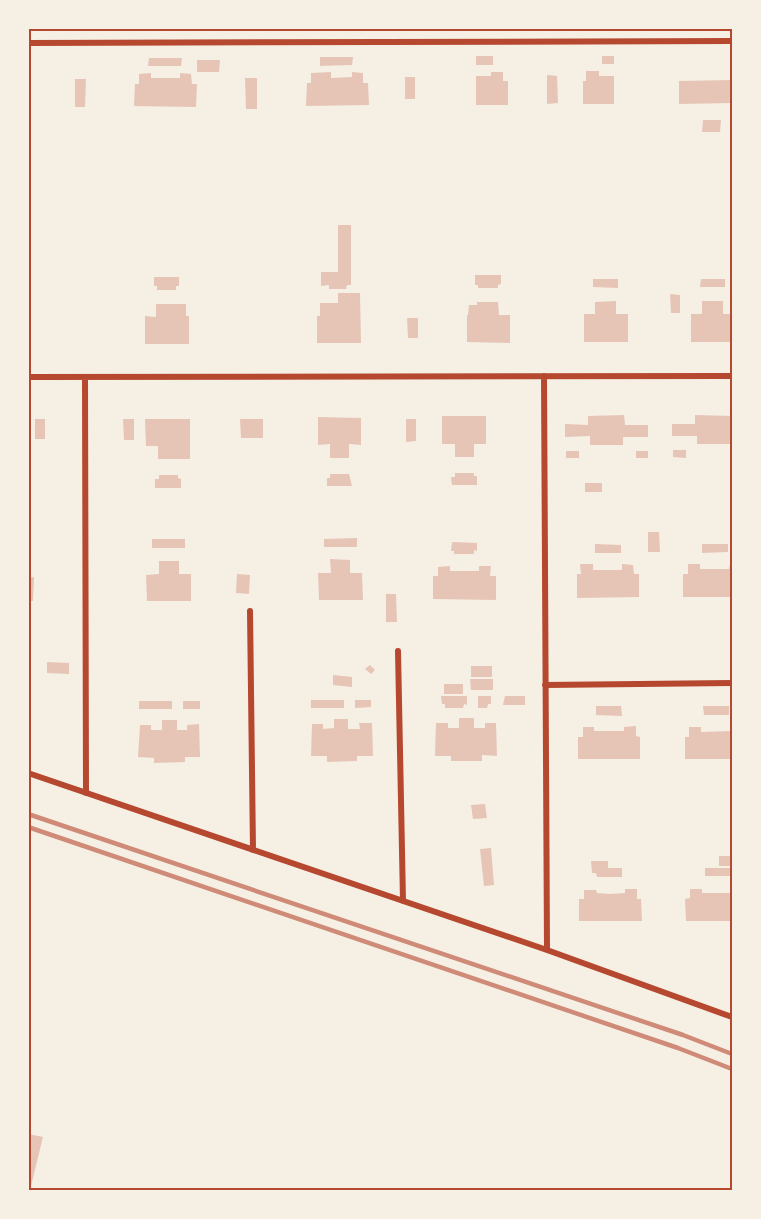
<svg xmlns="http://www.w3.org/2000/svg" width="761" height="1219" font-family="'Alegreya Sans',sans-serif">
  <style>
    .building { fill: #e6c5b7 }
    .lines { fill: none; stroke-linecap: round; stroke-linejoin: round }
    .minor { stroke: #b5482f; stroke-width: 6 }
    .rail { stroke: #cf8b77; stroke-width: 4.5 }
    .neatline { fill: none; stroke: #b5482f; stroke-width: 2 }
  </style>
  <rect width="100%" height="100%" fill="#f6efe4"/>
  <path class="building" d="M476,56h17v9h-17z
    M602,56h12v8h-12z
    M320,57h33l-1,8 -32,1z
    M149,58h33l-1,8h-33z
    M197,60h23l-1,12h-22z
    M586,71h13v5h15v28h-31v-23h3z
    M331,72v6l21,-1v-5l11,1v10h5l1,22 -63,1 1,-23h4v-10z
    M491,72h12v9h5v24h-32v-29h15z
    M151,73v5h29v-5l11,1 1,10h5l-1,23 -62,-1 1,-22h4v-10z
    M547,75l10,1 1,27 -11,1z
    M405,77h10v22h-10z
    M245,78h12v31h-11z
    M75,79h11l-1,28h-10z
    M732,80v23l-53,1v-23z
    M703,120h18l-1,12h-18z
    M338,225h13v60h-4l-1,4h-17v-4l-8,1v-14h17z
    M475,275h26v9l-3,1v3h-20v-3h-3z
    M154,277h25v9h-3v4h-19v-4h-3z
    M593,279h25v9l-25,-1z
    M701,279h24v8h-25z
    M338,293h22l1,50h-44v-27h3v-13h18z
    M670,294l10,1v18h-9z
    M616,301v13h12v28h-44v-28h11v-12z
    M702,301h21v13h9v28h-41v-28h11z
    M477,302h21l1,13h11v28l-43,-1v-27h1l1,-10h8z
    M156,304h30v12h3v28h-44v-28l11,1z
    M407,318h11v20h-10z
    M624,415l1,10h23v12h-25v8h-33v-9l-25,1v-13l23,1v-9z
    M695,415l37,1v21h-1v7h-34v-8h-25v-12h23z
    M442,416h44v28h-12v13h-19v-13h-13z
    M318,417l43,1v27l-12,-1v14h-19v-14l-12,1z
    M35,419h10v20h-10z
    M123,419h11v21h-10z
    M145,419h45v40h-32v-13h-12z
    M240,419h23v19h-22z
    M406,419h10v22l-10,1z
    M673,450h13v8l-13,-1z
    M566,451h13v7h-13z
    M636,451h12v7h-12z
    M455,473h19v3h3v9h-25l-1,-8h4z
    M330,474h19l3,12h-25v-8h3z
    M159,475h19v3l3,1v9h-26v-9h4z
    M585,483h17v9h-17z
    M648,532h11l1,20h-12z
    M357,538v9h-33v-8z
    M152,539h33v9h-33z
    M452,542l25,1v8l-3,-1v4h-20v-3h-3z
    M595,544l26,1v8h-26z
    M702,544h26v8l-26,1z
    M330,559l20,1v13h12l1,27h-44l-1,-27h13z
    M159,561h20v13h12v27h-44l-1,-26 13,-1z
    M580,564h13v6h29v-6l11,1 1,9h5v23l-62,1v-24h4z
    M688,564h12v5h29l1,-5h2v33h-49v-23h5z
    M450,566v5h29v-5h12l-1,10h6v24l-63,-1v-23h5v-9z
    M237,574l13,1 -1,19 -13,-1z
    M34,577l-1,24h-5v-23z
    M386,594h10l1,28h-11z
    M47,662l22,1v11l-22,-1z
    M370,665l5,5 -4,4 -6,-5z
    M471,666h21v11h-21z
    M333,675l19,2v10l-19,-2z
    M470,679h23v11h-22z
    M444,684h19v10h-19z
    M441,696h26v9l-3,-1 -1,4h-18v-4h-3z
    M478,696h13v8h-3l-1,4h-9z
    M505,696h20v9h-22z
    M311,700h33v8h-33z
    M355,700h16v7l-16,1z
    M139,701h33v8h-33z
    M183,701h17v8h-17z
    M596,706h25l1,10 -26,-1z
    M703,706h26v9h-25z
    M459,718h15v10h11v-5h11l1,33 -15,-1v6h-31v-5h-16l1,-33h12v5h11z
    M334,719h14v10h12l-1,-6h13l1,33h-16v5l-30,1v-6h-16l1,-32h11v5l11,-1z
    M162,720h15v10h10v-5l12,-1 1,33h-15v5l-31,1v-5l-16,-1 2,-32h11v5h11z
    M636,726v10l4,1v22h-62v-22h5v-10h11v4h30v-4z
    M689,727h12v5l31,-1v28h-47v-22h4z
    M485,804l2,14 -14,1 -2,-14z
    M491,848l3,37 -10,1 -4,-37z
    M719,856h13v10h-13z
    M591,861h17v7h14v9h-25l-1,-4h-4z
    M705,868h25v8h-25z
    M625,889h12v10h4l1,22h-63v-22h5v-9h12l1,3 13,1 15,-1z
    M690,889h12v4h30v28h-46l-1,-22 5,-1z
    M28,1134l15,3 -13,53h-2z"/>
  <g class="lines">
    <path class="minor" d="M28,43l704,-2
      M544,376l3,574
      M28,377l704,-1
      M85,377l1,416
      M250,611l3,239
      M398,651l5,250
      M545,685l187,-2
      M28,773l519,177 185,67"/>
    <path class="rail" d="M28,814l655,221 49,19
      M28,827l650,221 54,21"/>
  </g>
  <rect width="761" height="1219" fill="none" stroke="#f6efe4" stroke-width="60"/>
  <rect x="30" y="30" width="701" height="1159" class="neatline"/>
</svg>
